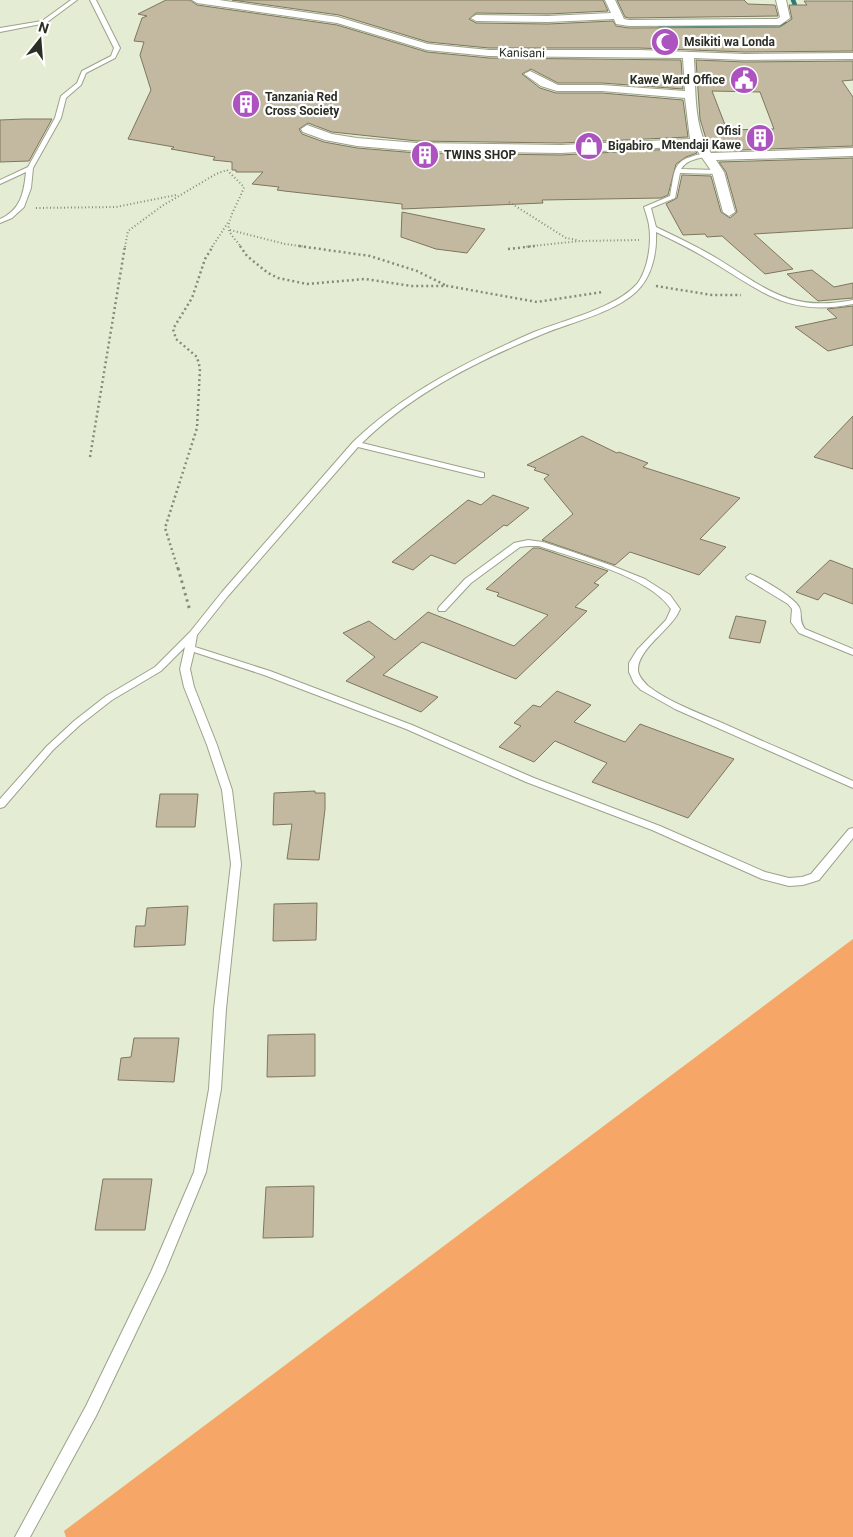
<svg xmlns="http://www.w3.org/2000/svg" width="853" height="1537" font-family="Roboto,sans-serif">
  <style>
    .green { fill: #f6a667 }
    .lines { fill: none; stroke-linecap: round; stroke-linejoin: round }
    .stream { stroke: #287e75; stroke-width: 4.5 }
    .building { fill: #c2b9a0; stroke: #7e765e; fill-rule: evenodd }
    .service-casing { stroke: #9aa38a; stroke-width: 2 }
    .minor-casing { stroke: #9aa38a; stroke-width: 2 }
    .path-far2 { stroke: #858b79; stroke-width: 2; stroke-dasharray: 1 2.5; stroke-linecap: butt }
    .path-far1 { stroke: #858b79; stroke-width: 2.5; stroke-dasharray: 2 3; stroke-linecap: butt }
    .path { stroke: #858b79; stroke-width: 3; stroke-dasharray: 2.5 4; stroke-linecap: butt }
    .service { fill: #fff; fill-rule: evenodd }
    .minor { fill: #fff; fill-rule: evenodd }
    .labels { text-anchor: middle; stroke-width: 4.5; stroke-linejoin: round; paint-order: stroke }
    .far-poi-label { font-size: 12px; font-weight: bold; fill: #2b2e24; stroke: #fff; text-anchor: start }
    .far-street-label { font-size: 12px; fill: #2b2e24; stroke: #fff }
  </style>
  <rect width="100%" height="100%" fill="#e4edd3"/>
  <path class="green" d="M853,939v598h-787l-2,-6z"/>
  <g class="lines">
    <path class="stream" d="M793,0l5,13
      M660,25l129,-1 4,-3"/>
  </g>
  <path class="building" d="M166,0h24l7,5 140,20 90,27 62,6 192,2 2,29 -81,-6h-44l-27,-14 -9,5 18,14 16,5h46l81,7 5,37 -127,6 -144,-2 -85,-9 -24,-9 -9,6 3,5 22,8 33,6 60,5 144,2 132,-7 4,5 -11,4 -10,7 -8,31 -7,3 -119,2 1,3 -141,6v-5l-118,-13 -7,-1 2,-3 -27,-3 11,-12h-27v-2h-4v-8l-19,-2 2,-3 -44,-8 3,-2 -46,-8 23,-49 -11,-35 4,-13 -10,-1 8,-23 5,-2 -9,-2z
    M232,0h371l5,11 -60,3 -72,-1 -7,6 7,4 72,1 65,-3 3,5 13,2 151,-1 12,-8 -3,-14h18l-3,-4h49v50l-108,1 -106,-4h-150l-61,-6 -89,-27z
    M617,0h127l4,4 27,1 3,11 -149,2 -4,-1z
    M696,60l49,2 108,-1v19l-11,1 11,16v49l-141,5 -5,-9 -7,-23zM712,91l48,1 14,37 -47,1z
    M24,119h28l-23,42 -29,1v-42z
    M853,158v70l-99,6 39,35 -28,5 -43,-38 -15,1 -2,-3 -22,1 -17,-31 11,-6 5,-23 29,1 10,36 9,6 7,-6 -11,-40 -7,-10z
    M402,212l83,17 -18,24 -31,-4 -35,-12z
    M812,270l22,17 19,-4v15l-35,3 -31,-27z
    M853,306v39l-25,6 -33,-24 42,-9 -10,-9z
    M853,416v53l-39,-12z
    M582,436l35,17 2,-1 29,11 -5,4 97,31 -40,41 26,8 -27,28 -69,-23 -15,13 -73,-25 31,-26 -29,-35 5,-4 -15,-5 2,-2 -9,-3z
    M493,495l36,13 -22,18 -3,-1 -49,39 -24,-9 -18,15 -21,-8 76,-62 13,5z
    M533,548h6l69,23 -14,12 5,2 -24,22 12,4 -71,68 -94,-37 -39,33 55,22 -17,15 -75,-31 29,-24 -32,-24 26,-12 26,19 33,-28 86,34 34,-31 -51,-19 2,-3 -13,-4z
    M830,560l23,9v35l-29,-11 -6,7 -22,-8z
    M736,616l30,5 -6,22 -31,-5z
    M557,691l34,14 -17,17 51,20 15,-18 94,35 -46,59 -96,-36 15,-19 -52,-22 -21,21 -35,-15 22,-21 -7,-3 19,-18 7,2z
    M315,791v2h10v16l-6,51 -32,-1 5,-35 -19,1 1,-32z
    M160,794h38l-3,33h-39z
    M317,903l-1,37 -43,1 1,-37z
    M188,906l-3,39 -51,2 2,-21h9l2,-18z
    M315,1034v42l-48,1 1,-42z
    M134,1038h45l-5,44 -56,-2 3,-22 10,-1z
    M103,1179h49l-7,51h-50z
    M314,1186l-1,51 -50,1 3,-51z"/>
  <g class="lines">
    <defs>
      <path id="service" d="M71,0h6l-31,23 -46,9v-4l42,-7z
        M90,0h6l24,48 -5,10 -29,15 -5,12 -15,13 -5,20 -28,50 -2,20 -7,19 -12,11 -12,5v-4c21,-9 24,-27 26,-47l-26,12v-4l28,-13 27,-49 6,-22 16,-13 5,-12 29,-15 3,-8z
        M706,153l3,2 -1,1c-10,3 -21,3 -27,13l37,1 3,2 -3,2 -38,-1 -5,25 -24,10 5,19c21,10 42,20 62,32 50,31 73,53 135,41v4c-65,13 -90,-12 -142,-43 -18,-11 -36,-20 -55,-29 1,21 -4,45 -20,60 -23,21 -64,30 -93,42 -66,27 -130,59 -181,109l122,30v4h-3l-123,-30 -130,149 -31,39 -2,12 75,24 142,54 122,53 126,48 105,46 24,6 13,-1 9,-3 38,-45 4,-1v10l-34,42 -16,5 -14,1 -27,-7 -110,-49 -126,-48 -120,-53 -142,-54 -70,-23 -4,17 4,18 23,58 15,45 9,74 -15,145 -5,80 -15,83 -41,100 -69,144 -66,121h-15l71,-131 65,-134 43,-100 15,-83 5,-80 17,-145 -9,-74 -15,-45 -23,-58 -4,-18 5,-22 -24,24 -49,29 -32,25 -27,25 -49,57 -4,1v-9l47,-53 27,-25 32,-25 49,-29 35,-35 32,-40 131,-150c52,-50 115,-81 181,-110 30,-12 82,-24 103,-48 11,-14 15,-41 12,-59 -1,-6 -3,-12 -5,-18l26,-11c6,-31 2,-36 36,-43z
        M528,540l15,2 30,10 37,13 35,14 25,16 10,14c-8,21 -43,39 -42,62 1,6 6,11 10,15 21,16 48,26 72,36 44,20 89,39 133,59v7l-178,-79 -34,-19 -7,-7 -5,-11v-9l8,-13 29,-30 5,-11c-22,-33 -94,-50 -132,-63h-11l-8,1 -49,36 -26,28h-6l-1,-2 1,-2 26,-28 49,-36z
        M750,574c11,4 44,23 49,33 4,8 -1,12 6,22l48,20v6l-54,-22 -8,-11 1,-13 -4,-5 -41,-25 -1,-2z"/>
      <path id="minor" d="M192,0h27l119,17 90,27 61,6h150l106,4 108,-1v6l-108,1 -51,-2c2,31 -1,69 17,95l142,-5v8l-137,4 8,12 11,40 -6,4 -6,-4 -11,-40 -18,-26 -133,7 -144,-2 -60,-5 -32,-6 -22,-8 -2,-3 6,-4 25,9 25,4 60,5 144,2 129,-6 -5,-41 -83,-7h-45l-16,-5 -17,-12 6,-3 28,14h44l83,6 -2,-33 -194,-2 -62,-6 -90,-27 -140,-20z
        M605,0h10l9,19 5,1 148,-1 3,-2 -4,-17h10l4,18 -10,7 -151,1 -13,-2 -2,-5 -66,3 -72,-1 -5,-3 5,-3 72,1 63,-3z"/>
    </defs>
    <use href="#service" class="service-casing"/>
    <use href="#minor" class="minor-casing"/>
    <path class="path-far2" d="M509,202l57,36 11,2
      M36,208l80,-1 60,-12
      M230,230l55,14 23,3
      M125,247l3,-16 34,-25 54,-32 11,-4 17,17c-3,11 -18,33 -15,43 2,6 9,12 12,17
      M212,247l17,-26
      M523,247l57,-6 59,-1"/>
    <path class="path-far1" d="M240,246l7,10 21,17 10,5 29,6 58,-5 47,7h36l89,16 65,-10
      M299,246l71,10 47,15 28,14
      M508,249l27,-3
      M656,286l56,9h29
      M90,457l35,-211
      M178,569l-13,-41 32,-100 3,-60 -3,-11 -21,-18 -3,-10 19,-31 13,-39 8,-13"/>
    <path class="path" d="M178,568l12,43"/>
    <use href="#service" class="service"/>
    <use href="#minor" class="minor"/>
  </g>
  <defs>
    <symbol id="mosque-disc" viewBox="-11 -11 22 22"><circle r="9.5" fill="#ac53bf" stroke="#fff"/><path d="M3.5-4.9A6 6 0 1 0 3.5 4.9A5 5 0 1 1 3.5-4.9Z" fill="#fff"/></symbol>
    <symbol id="civic-disc" viewBox="-11 -11 22 22"><circle r="9.5" fill="#ac53bf" stroke="#fff"/><path d="M-.6-6.5H3V-4.5H.6V-3L4-1V1h2V6H-6V1h2V-1L-.6-3ZM-1.2 2.5V6h2.4V2.5Z" fill="#fff"/></symbol>
    <symbol id="building-disc" viewBox="-11 -11 22 22"><circle r="9.5" fill="#ac53bf" stroke="#fff"/><path d="M-4-6H4V6H1V3H-1V6H-4ZM-2.5-4.3h1.7v1.8h-1.7ZM.8-4.3h1.7v1.8H.8ZM-2.5-1h1.7V.8h-1.7ZM.8-1h1.7V.8H.8Z" fill="#fff"/></symbol>
    <symbol id="shop-disc" viewBox="-11 -11 22 22"><circle r="9.5" fill="#ac53bf" stroke="#fff"/><path d="M-5-2.5h2.3a2.7 3.5 0 0 1 5.4 0H5L5.5 6h-11ZM-1.5-2.5h3a1.5 2.3 0 0 0-3 0Z" fill="#fff"/></symbol>
  </defs>
  <g fill-rule="evenodd">
    <use href="#mosque-disc" x="649" y="26" width="32" height="32"/>
    <use href="#civic-disc" x="728" y="64" width="32" height="32"/>
    <use href="#building-disc" x="230" y="88" width="32" height="32"/>
    <use href="#building-disc" x="744" y="122" width="32" height="32"/>
    <use href="#shop-disc" x="573" y="130" width="32" height="32"/>
    <use href="#building-disc" x="409" y="139" width="32" height="32"/>
  </g>
  <g class="labels">
    <g class="far-poi-label">
      <text x="684" y="46">Msikiti wa Londa</text>
      <text x="725" y="84" text-anchor="end">Kawe Ward Office</text>
      <text x="265" y="101">Tanzania Red<tspan x="265" dy="14">Cross Society</tspan></text>
      <text x="741" y="135" text-anchor="end">Ofisi<tspan x="741" dy="14">Mtendaji Kawe</tspan></text>
      <text x="608" y="150">Bigabiro</text>
      <text x="444" y="159">TWINS SHOP</text>
    </g>
    <g class="far-street-label">
      <text transform="translate(522 53) rotate(1)" y="4">Kanisani</text>
    </g>
  </g>
  <g transform="translate(40 40) rotate(17)" stroke="#ffffff" stroke-width="4" paint-order="stroke">
  <path d="M0-4L9 19L0 12L-9 19Z" fill="#2b2e24"/>
  <text y="-8" font-size="14" font-weight="bold" text-anchor="middle" fill="#2b2e24">N</text>
  </g>
</svg>
